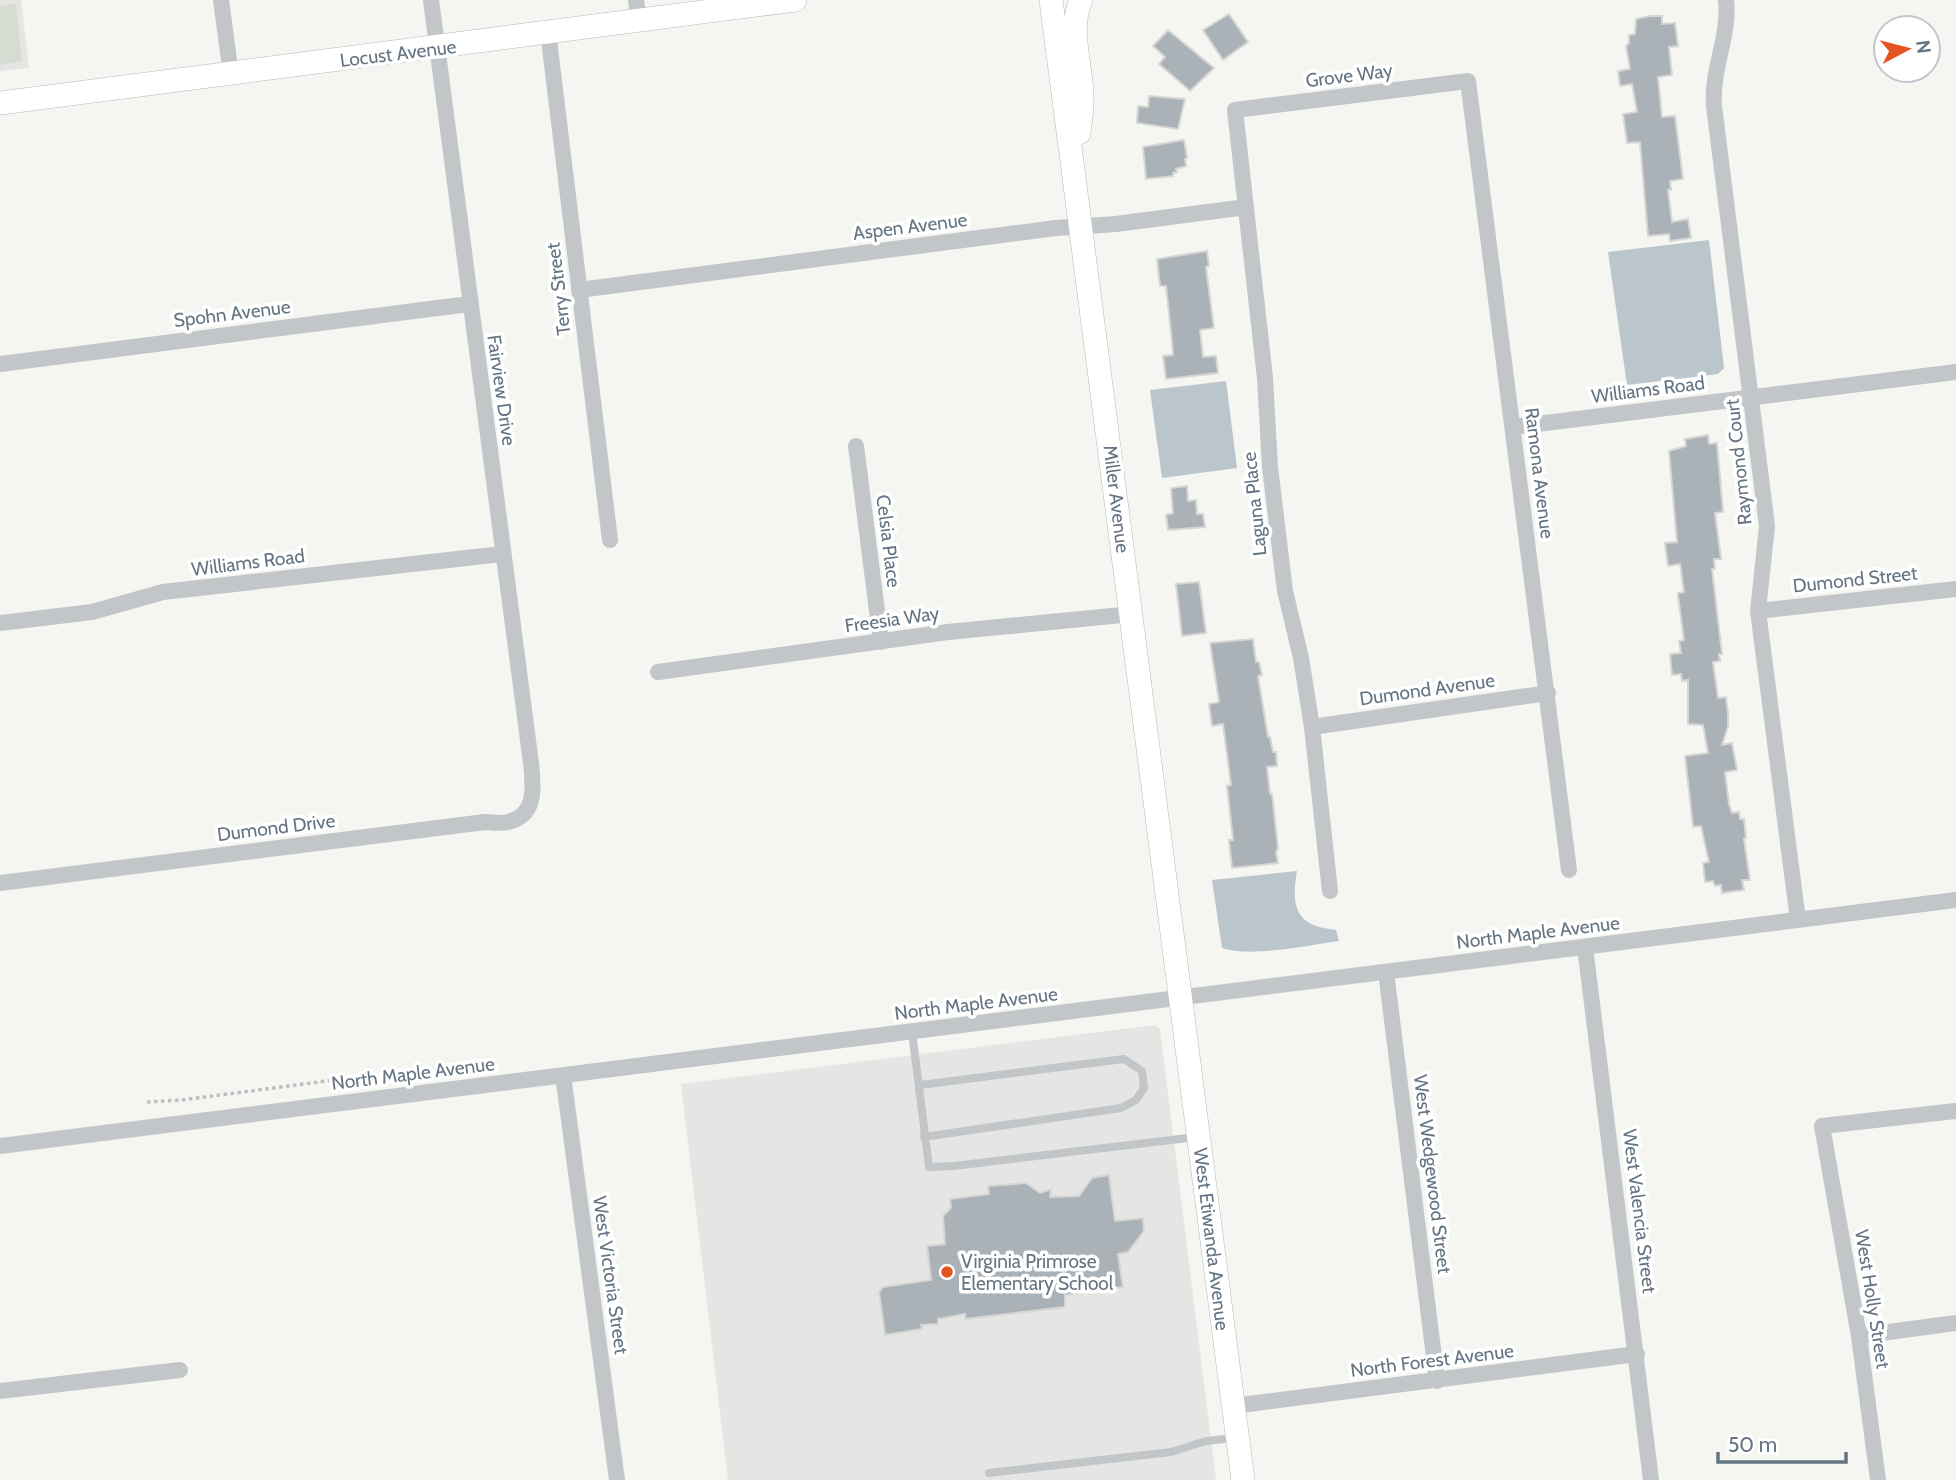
<svg xmlns="http://www.w3.org/2000/svg" width="1956" height="1480" font-family="Cabin,sans-serif">
  <style>
    .built { fill: #e5e6e4 }
    .green { fill: #d6dcd2 }
    .water { fill: #bbc6cc }
    .building { fill: #abb2b7; stroke: #d6d6d4; stroke-width: 2 }
    .lines { fill: none; stroke-linecap: round; stroke-linejoin: round }
    .secondary-casing { stroke: #b4b9be; stroke-width: 24 }
    .path { stroke: #bcbec0; stroke-width: 3.5; stroke-dasharray: 3.5 3.5; stroke-linecap: butt }
    .lane { stroke: #c2c6c9; stroke-width: 8 }
    .street { stroke: #c2c6c9; stroke-width: 16 }
    .secondary { stroke: #fff; stroke-width: 23 }
    .poi-dot { fill: #e45322; stroke: #fff; stroke-width: 2.5 }
    .labels { text-anchor: middle; stroke-width: 7; stroke-linejoin: round; paint-order: stroke }
    .street-label { font-size: 19px; fill: #647482; stroke: #fff }
    .poi-label { font-size: 19px; fill: #647482; stroke: #fff; text-anchor: start }
  </style>
  <rect width="100%" height="100%" fill="#f5f5f1"/>
  <path class="built" d="M0,0h21l8,68 -29,3z
    M1155,1025l5,4 56,451h-488l-47,-396z"/>
  <path class="green" d="M16,3l6,58 -22,4v-59z"/>
  <path class="water" d="M1709,240l15,128 -6,6 -91,11 -19,-133z
    M1226,381l11,87 -75,10 -12,-88z
    M1297,871c-6,36 -2,55 39,59l3,11c-31,4 -88,17 -117,7l-10,-68z"/>
  <path class="building" d="M1229,14l19,28 -25,18 -20,-30z
    M1650,16h12v8l13,-1 3,23 -9,1 3,28 -14,2 4,40 13,-1 8,63 -13,2 1,9h-3l4,32 16,-3 3,19 -21,3 -1,-7 -21,2 -8,-94 -13,1 -4,-29 14,-2 -5,-28 -12,2 -2,-15 12,-2 -4,-23 3,-3v-8l6,-1 1,-15z
    M1168,30l46,38 -24,23 -31,-27 6,-7 -12,-11z
    M1149,96l36,3 -7,30 -41,-6 1,-17 10,1z
    M1184,140l3,18 -2,1 1,7 -10,3 1,3 -4,1v3l-27,3 -3,-32z
    M1207,251l2,15 -3,1 8,61 -14,2 3,27 13,-1 2,17 -52,6 -3,-23 10,-1 -1,-13 -6,-56h-6l-3,-27z
    M1708,435l1,9 8,-1 6,69 -8,1 6,46h-7l1,10h-3l10,85h-3l1,7 -7,1 5,36 8,-1 2,17v12l-6,19 10,-2 5,27 -12,2 4,32 3,9 7,-1 1,7h4l2,19 -2,1 6,41h-8l2,10 -22,3 -1,-8 -6,1 -2,-5 -8,1 -2,-19 6,-1 -8,-36 -8,1 -8,-71 23,-3 -5,-28 -15,-1v-44l-6,1 -1,-7 -9,1 -2,-21 11,-1 -2,-12 5,-1 -6,-44v-3l6,-1 -4,-28 -12,2 -3,-23 12,-1 -8,-91 17,-5 -1,-7z
    M1187,486l1,15 8,-1 1,14h6l2,13 -37,3 -2,-15 7,-2 -2,-25z
    M1199,582l7,51 -24,3 -6,-52z
    M1253,639l3,23h3l3,13 -4,1 10,61h2l3,15h3l1,14 -10,1 3,27h2l6,54 -2,4 2,11 -46,5 -3,-28h4l-6,-54 4,-1 -8,-61 -11,2 -3,-22 10,-2 -9,-59z
    M1109,1175l6,46 28,-3 1,13 -16,21 -10,2 5,33 -58,8v12l-100,12v-5l-27,5v5l-17,1 1,4 -37,6 -6,-43 4,-5 48,-7 -4,-34 18,-2 -2,-28 8,-8 -1,-9 39,-5 -1,-8 38,-3 14,10 11,-4 -1,8 29,-1 13,-18z"/>
  <g class="lines">
    <defs>
      <path id="secondary" d="M1051,0l192,1480
        M0,103l795,-103
        M1079,133c1,-12 4,-26 3,-39 -1,-31 -14,-64 -1,-94"/>
    </defs>
    <use href="#secondary" class="secondary-casing"/>
    <path class="path" d="M147,1102l35,-2 183,-24"/>
    <path class="lane" d="M912,1032l17,135 25,-1 242,-29
      M920,1085l204,-26 18,12 2,17 -8,12 -15,8 -197,29
      M989,1473l182,-21 35,-11 28,-3"/>
    <path class="street" d="M221,0l10,75
      M636,0l3,20
      M1726,0c4,36 -15,70 -12,106l53,420 -9,85 40,309
      M548,32l62,508
      M579,290l477,-62 60,-4 130,-17
      M0,364l469,-60
      M1513,427l443,-55
      M856,446l25,196
      M1758,611l198,-22
      M0,623l92,-11 71,-20 339,-38
      M658,672l290,-40 184,-18
      M1312,727l236,-34
      M0,883l485,-61c7,0 16,2 23,0 30,-7 25,-37 23,-59l-100,-763
      M1330,891l-18,-164 -11,-69 -16,-67 -15,-124 -5,-89 -30,-268 233,-29 101,789
      M1585,947l66,533
      M1386,972l51,409
      M563,1075l54,405
      M0,1146l1956,-246
      M1859,1336l97,-13
      M0,1391l180,-21
      M1233,1406l404,-52
      M1878,1480l-19,-144 -37,-210 134,-15"/>
    <use href="#secondary" class="secondary"/>
  </g>
  <circle class="poi-dot" cx="947" cy="1272" r="7"/>
  <g class="labels">
    <g class="street-label">
      <text transform="translate(398 53) rotate(-7)" y="7">Locust Avenue</text>
      <text transform="translate(1349 75) rotate(-7)" y="7">Grove Way</text>
      <text transform="translate(910 226) rotate(-7)" y="7">Aspen Avenue</text>
      <text transform="translate(558 289) rotate(-97)" y="7">Terry Street</text>
      <text transform="translate(232 313) rotate(-7)" y="7">Spohn Avenue</text>
      <text transform="translate(1648 389) rotate(-7)" y="7">Williams Road</text>
      <text transform="translate(502 390) rotate(82)" y="7">Fairview Drive</text>
      <text transform="translate(1738 462) rotate(-96)" y="7">Raymond Court</text>
      <text transform="translate(1540 473) rotate(83)" y="7">Ramona Avenue</text>
      <text transform="translate(1117 499) rotate(83)" y="7">Miller Avenue</text>
      <text transform="translate(1254 504) rotate(-96)" y="7">Laguna Place</text>
      <text transform="translate(889 541) rotate(83)" y="7">Celsia Place</text>
      <text transform="translate(248 562) rotate(-7)" y="7">Williams Road</text>
      <text transform="translate(1855 579) rotate(-6)" y="7">Dumond Street</text>
      <text transform="translate(892 619) rotate(-8)" y="7">Freesia Way</text>
      <text transform="translate(1427 689) rotate(-8)" y="7">Dumond Avenue</text>
      <text transform="translate(276 827) rotate(-7)" y="7">Dumond Drive</text>
      <text transform="translate(1538 932) rotate(-7)" y="7">North Maple Avenue</text>
      <text transform="translate(976 1003) rotate(-7)" y="7">North Maple Avenue</text>
      <text transform="translate(413 1073) rotate(-7)" y="7">North Maple Avenue</text>
      <text transform="translate(1433 1174) rotate(83)" y="7">West Wedgewood Street</text>
      <text transform="translate(1640 1211) rotate(83)" y="7">West Valencia Street</text>
      <text transform="translate(1212 1239) rotate(83)" y="7">West Etiwanda Avenue</text>
      <text transform="translate(611 1275) rotate(82)" y="7">West Victoria Street</text>
      <text transform="translate(1873 1299) rotate(81)" y="7">West Holly Street</text>
      <text transform="translate(1432 1360) rotate(-7)" y="7">North Forest Avenue</text>
    </g>
    <g class="poi-label">
      <text x="961" y="1268">Virginia Primrose<tspan x="961" dy="22">Elementary School</tspan></text>
    </g>
  </g>
  <g transform="translate(1907 49) rotate(83)"><circle r="33" fill="#ffffff" stroke="#c1c7cd" stroke-width="2"/>
  <path d="M0-5L12 26L0 18L-12 26Z" fill="#e45322"/>
  <text y="-10" font-size="19" font-weight="bold" text-anchor="middle" fill="#647482">N</text>
  </g>
  <path d="M1718 1452v10h128v-10" fill="none" stroke="#647482" stroke-width="3.5"/>
  <text x="1728" y="1452" font-size="21" fill="#647482" stroke="#ffffff" stroke-width="5" paint-order="stroke">50 m</text>
</svg>
